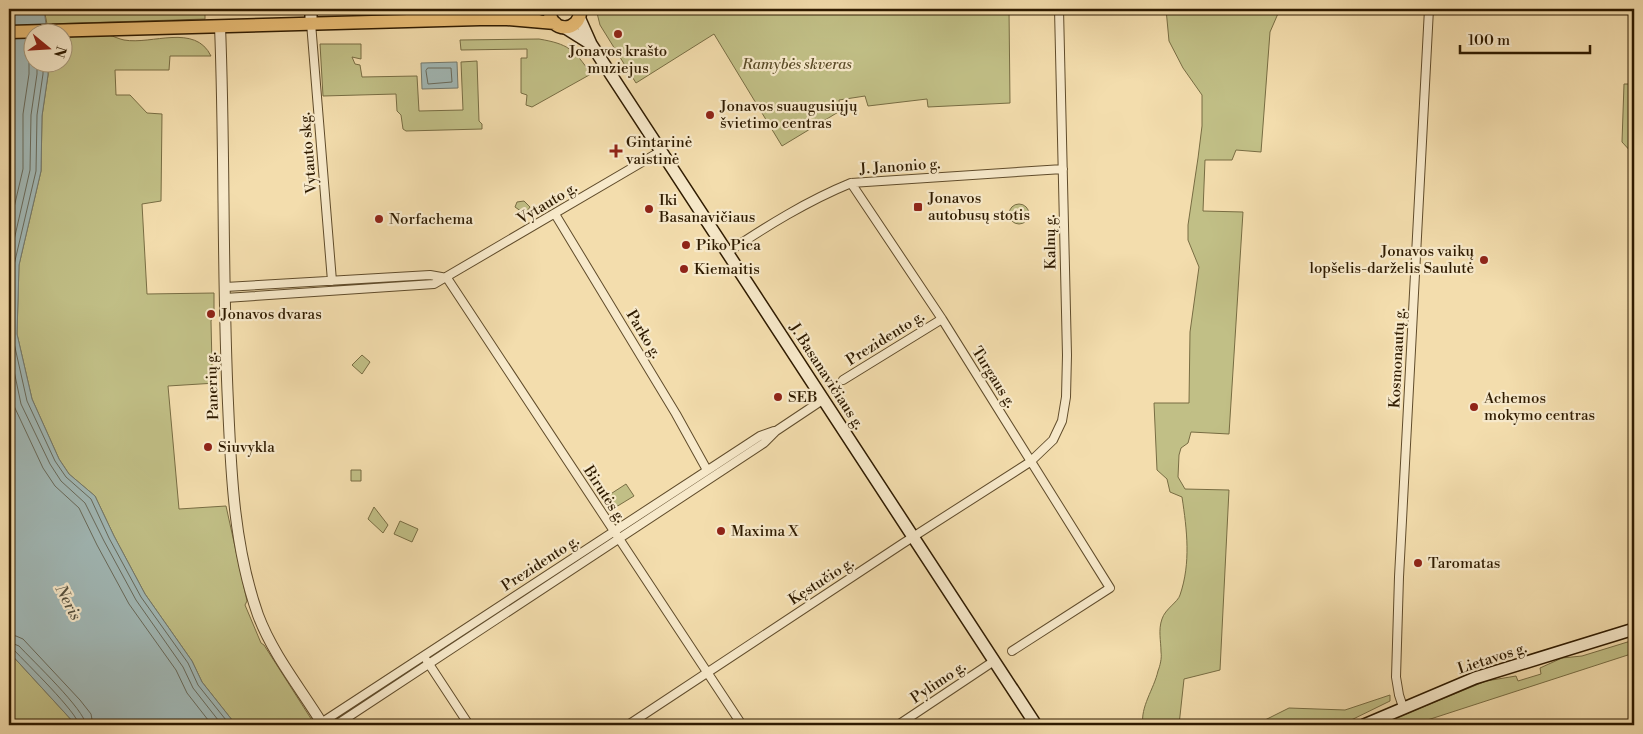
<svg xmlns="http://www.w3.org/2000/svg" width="1643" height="734" font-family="'Libre Bodoni',serif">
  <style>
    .green { fill: #c1bf86; stroke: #786d43 }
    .water { fill: #a1b8b6; stroke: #73796d }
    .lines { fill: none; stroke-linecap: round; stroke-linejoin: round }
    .shore { stroke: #686a5b; stroke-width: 1 }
    .minor-casing { stroke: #604c2b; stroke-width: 10 }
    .tertiary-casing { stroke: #604c2b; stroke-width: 12 }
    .secondary-casing { stroke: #2f1b00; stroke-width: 14 }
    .primary-casing { stroke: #2f1b00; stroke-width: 15 }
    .minor { stroke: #f7e9ca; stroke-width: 8 }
    .tertiary { stroke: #f7e9ca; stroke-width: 10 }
    .secondary { stroke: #f7e9ca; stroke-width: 11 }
    .primary { stroke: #eabe76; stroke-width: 12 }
    .poi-dot { fill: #8f2418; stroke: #f7e9ca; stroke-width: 2 }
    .labels { text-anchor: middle; stroke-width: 4.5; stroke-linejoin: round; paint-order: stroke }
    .poi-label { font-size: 15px; fill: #2f1b00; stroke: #f7e9ca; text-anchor: start }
    .park-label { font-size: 15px; font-style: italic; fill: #5b4c28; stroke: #f7e9ca }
    .street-label { font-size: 15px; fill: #2f1b00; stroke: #f7e9ca }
    .water-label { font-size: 16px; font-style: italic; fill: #575240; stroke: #f7e9ca }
  </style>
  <rect width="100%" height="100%" fill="#f3ddad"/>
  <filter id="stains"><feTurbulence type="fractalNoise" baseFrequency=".004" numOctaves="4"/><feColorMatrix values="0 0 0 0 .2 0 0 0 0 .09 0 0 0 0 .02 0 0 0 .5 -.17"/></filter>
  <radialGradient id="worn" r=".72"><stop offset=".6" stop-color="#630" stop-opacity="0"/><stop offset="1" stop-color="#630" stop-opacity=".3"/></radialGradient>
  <path class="green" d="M44,9h161v10l-158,5z
    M596,9h413l1,94 -82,4 -1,-8 -59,7 -3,-10 -26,4 1,11 -58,35 -68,-112 -78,49 -36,-58z
    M1166,9h114l-10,23 -9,120 -25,-2 -4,10h-27l-2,51 40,1 -14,222 -38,-2 -3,11 -7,5 -2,7 -1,22 7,12 44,1 -9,180 -36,9 -5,46h-36c-3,-18 11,-36 15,-54 2,-5 4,-13 3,-19 0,-11 -3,-22 1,-33 3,-10 16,-17 18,-24 11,-32 7,-65 2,-98l-12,-5 -3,-13 -10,-9 -3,-67h35l1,-71 9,-65 -11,-27v-15l10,-67 4,-32v-31l-19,-27 -14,-27z
    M109,35c4,1 10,4 15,5 28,5 71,-17 87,16h-41l-1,14h-54l1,25h14l17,18 15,1 -1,87 -19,3 5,90 67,-1v20l-3,8 1,45 3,8 1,9 -48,3 11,123 47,-3 21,95 -2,4 16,38 3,2 51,80h-79l-34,-43 -10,-21 -47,-67 -31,-58 -19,-40 -26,-22 -10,-15 -27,-60 -15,-65 2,-69 22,-94 1,-55 6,-41v-12l14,-1 1,-25z
    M539,39c29,5 35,10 52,35l-59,33 -6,-2 1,-10 -6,-2v-35h6v-9l-66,1 -1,-10z
    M320,44h41v15l-9,-2 3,7 5,1 2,12 55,-1 2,35 44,-1 -2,-48 16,-1 2,60 3,3v5l-76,2 -3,-2 -2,-14 -4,-4 -1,-17 -73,2z
    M1624,84h10v71l-12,-13z
    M524,201l6,6 -5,7 -10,-7 2,-5z
    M1009 214a10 10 0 1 1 20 0a10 10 0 1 1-20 0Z
    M362,355l8,7 -8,12 -10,-9z
    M351,470h10v11h-10z
    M626,484l8,12 -18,11 -7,-12z
    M374,507l14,18 -5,8 -15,-14z
    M400,521l18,8 -6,13 -18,-8z
    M1634,640v13l-222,72h-33l107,-44 30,-5 2,5 23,-7 -1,-6 22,-10 20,-2z
    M9,652l67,73h-65l-2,-12z
    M1390,695v6l-49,24h-80v-3l28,-14 56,2z"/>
  <path class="water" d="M9,9h35l3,23h-15v30l16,1v12l-6,41 -1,55 -22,94 -2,69 15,65 27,60 10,15 26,22 19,40 31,58 47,67 10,21 34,43h-160l-67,-73v2z
    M457,62l1,26 -36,1 -1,-26z"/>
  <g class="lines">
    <path class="shore" d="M43,62v12l-6,41 -1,56 -22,94 -2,69 15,67 28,60 11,16 25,22 18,39 32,59 47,66 10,22 32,40
      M428,68h23l1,14 -24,2 -2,-13z
      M9,229l14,-60v-55l6,-40v-13l3,-8
      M9,262l21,-92 1,-55 6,-41v-12
      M9,347l12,57 29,60 11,17 24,22 19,38 32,59 47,67 10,21 29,37
      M9,383l5,23 29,62 12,18 24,22 18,37 32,59 47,66 11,23 25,32
      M9,635l7,1 7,3 57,61 11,14 2,11
      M9,642l10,4c13,14 66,64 67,79
      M9,649l5,1c12,13 64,63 65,75"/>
    <defs>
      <path id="minor" d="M480,9v10
        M311,23l21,258
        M851,183l91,136 168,269 -98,63
        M555,214l121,200 31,56
        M728,252c39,-26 79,-51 123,-69l212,-14
        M447,278l295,447
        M225,287l205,-12 17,3
        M225,298l209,-14 227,-133
        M843,380l99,-61
        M427,661l42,64
        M1403,707l-4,-12 -3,-18 3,-100 30,-568
        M321,723l439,-287 14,-5
        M336,725l428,-282 12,-12 48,-32
        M628,725l274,-181 128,-82 23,-22 9,-19 4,-24 1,-42 -8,-346
        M898,725l96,-64"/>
      <path id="tertiary" d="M220,26c5,125 2,251 8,377 3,71 6,144 30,212 15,40 43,74 65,110"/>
      <path id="secondary" d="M311,9v14
        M579,17l12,27 445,681
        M564,27l27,17
        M1364,725l111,-47 159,-49"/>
      <path id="primary" d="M550,9c-2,25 32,24 30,0
        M514,17l27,-8
        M9,32l471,-13h27l48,4"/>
    </defs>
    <use href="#minor" class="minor-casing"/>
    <use href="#tertiary" class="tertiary-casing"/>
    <use href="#secondary" class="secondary-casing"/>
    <use href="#primary" class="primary-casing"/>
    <use href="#minor" class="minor"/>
    <use href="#tertiary" class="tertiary"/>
    <use href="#secondary" class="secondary"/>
    <use href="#primary" class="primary"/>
  </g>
  <g class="poi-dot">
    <circle cx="618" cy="34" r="5"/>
    <circle cx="710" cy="115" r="5"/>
    <path d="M613.5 143.5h5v5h5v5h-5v5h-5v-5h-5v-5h5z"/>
    <rect x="913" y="202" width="10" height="10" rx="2.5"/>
    <circle cx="649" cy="209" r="5"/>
    <circle cx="379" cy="219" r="5"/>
    <circle cx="686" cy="245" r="5"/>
    <circle cx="1484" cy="260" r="5"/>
    <circle cx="684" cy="269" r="5"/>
    <circle cx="211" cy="314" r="5"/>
    <circle cx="778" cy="397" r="5"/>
    <circle cx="1474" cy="407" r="5"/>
    <circle cx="208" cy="447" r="5"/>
    <circle cx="721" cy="531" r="5"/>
    <circle cx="1418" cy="563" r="5"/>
  </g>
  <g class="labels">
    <g class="poi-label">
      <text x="618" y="56" text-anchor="middle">Jonavos krašto<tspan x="618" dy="17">muziejus</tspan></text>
      <text x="720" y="111">Jonavos suaugusiųjų<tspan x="720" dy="17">švietimo centras</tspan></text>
      <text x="626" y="147">Gintarinė<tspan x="626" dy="17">vaistinė</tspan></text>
      <text x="928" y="203">Jonavos<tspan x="928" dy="17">autobusų stotis</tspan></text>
      <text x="659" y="205">Iki<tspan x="659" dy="17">Basanavičiaus</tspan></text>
      <text x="389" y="224">Norfachema</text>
      <text x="696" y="250">Piko Pica</text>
      <text x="1474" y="256" text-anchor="end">Jonavos vaikų<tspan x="1474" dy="17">lopšelis-darželis Saulutė</tspan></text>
      <text x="694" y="274">Kiemaitis</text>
      <text x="221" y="319">Jonavos dvaras</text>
      <text x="788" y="402">SEB</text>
      <text x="1484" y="403">Achemos<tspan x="1484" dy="17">mokymo centras</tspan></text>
      <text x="218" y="452">Siuvykla</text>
      <text x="731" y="536">Maxima X</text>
      <text x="1428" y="568">Taromatas</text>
    </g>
    <g class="park-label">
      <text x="797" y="69">Ramybės skveras</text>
    </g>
    <g class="street-label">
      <text transform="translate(308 153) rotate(-95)" y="5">Vytauto skg.</text>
      <text transform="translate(900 166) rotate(-4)" y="5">J. Janonio g.</text>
      <text transform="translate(547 203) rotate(-31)" y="5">Vytauto g.</text>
      <text transform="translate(1050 242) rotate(-91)" y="5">Kalnų g.</text>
      <text transform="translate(644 334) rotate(59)" y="5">Parko g.</text>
      <text transform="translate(885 338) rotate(-32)" y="5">Prezidento g.</text>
      <text transform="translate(1397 358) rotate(-87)" y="5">Kosmonautų g.</text>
      <text transform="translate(827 376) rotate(57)" y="5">J. Basanavičiaus g.</text>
      <text transform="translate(994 377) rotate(58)" y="5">Turgaus g.</text>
      <text transform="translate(212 386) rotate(-92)" y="5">Panerių g.</text>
      <text transform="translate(605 494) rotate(57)" y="5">Birutės g.</text>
      <text transform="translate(540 563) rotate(-33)" y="5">Prezidento g.</text>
      <text transform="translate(821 581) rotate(-33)" y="5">Kęstučio g.</text>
      <text transform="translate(1492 658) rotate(-18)" y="5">Lietavos g.</text>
      <text transform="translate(938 682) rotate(-34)" y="5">Pylimo g.</text>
    </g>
    <g class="water-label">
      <text transform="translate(69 602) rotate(62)" y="6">Neris</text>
    </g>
  </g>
  <rect width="1643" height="734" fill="none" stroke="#f3ddad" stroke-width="30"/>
  <rect x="10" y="10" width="1623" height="714" fill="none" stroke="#2f1b00" stroke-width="2.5"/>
  <rect x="15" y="15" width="1613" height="704" fill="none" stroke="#2f1b00"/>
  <g transform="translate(48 48) rotate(108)"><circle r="24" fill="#f7e9ca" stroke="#a79779"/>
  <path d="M0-4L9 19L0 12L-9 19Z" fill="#8f2418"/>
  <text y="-8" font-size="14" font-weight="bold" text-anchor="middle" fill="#2f1b00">N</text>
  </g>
  <path d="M1460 45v8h130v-8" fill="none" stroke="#2f1b00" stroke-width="2.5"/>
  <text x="1468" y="45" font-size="15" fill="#2f1b00" stroke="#f7e9ca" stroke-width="4" paint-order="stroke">100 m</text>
  <rect width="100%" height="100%" filter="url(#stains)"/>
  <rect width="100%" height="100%" fill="url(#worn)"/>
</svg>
